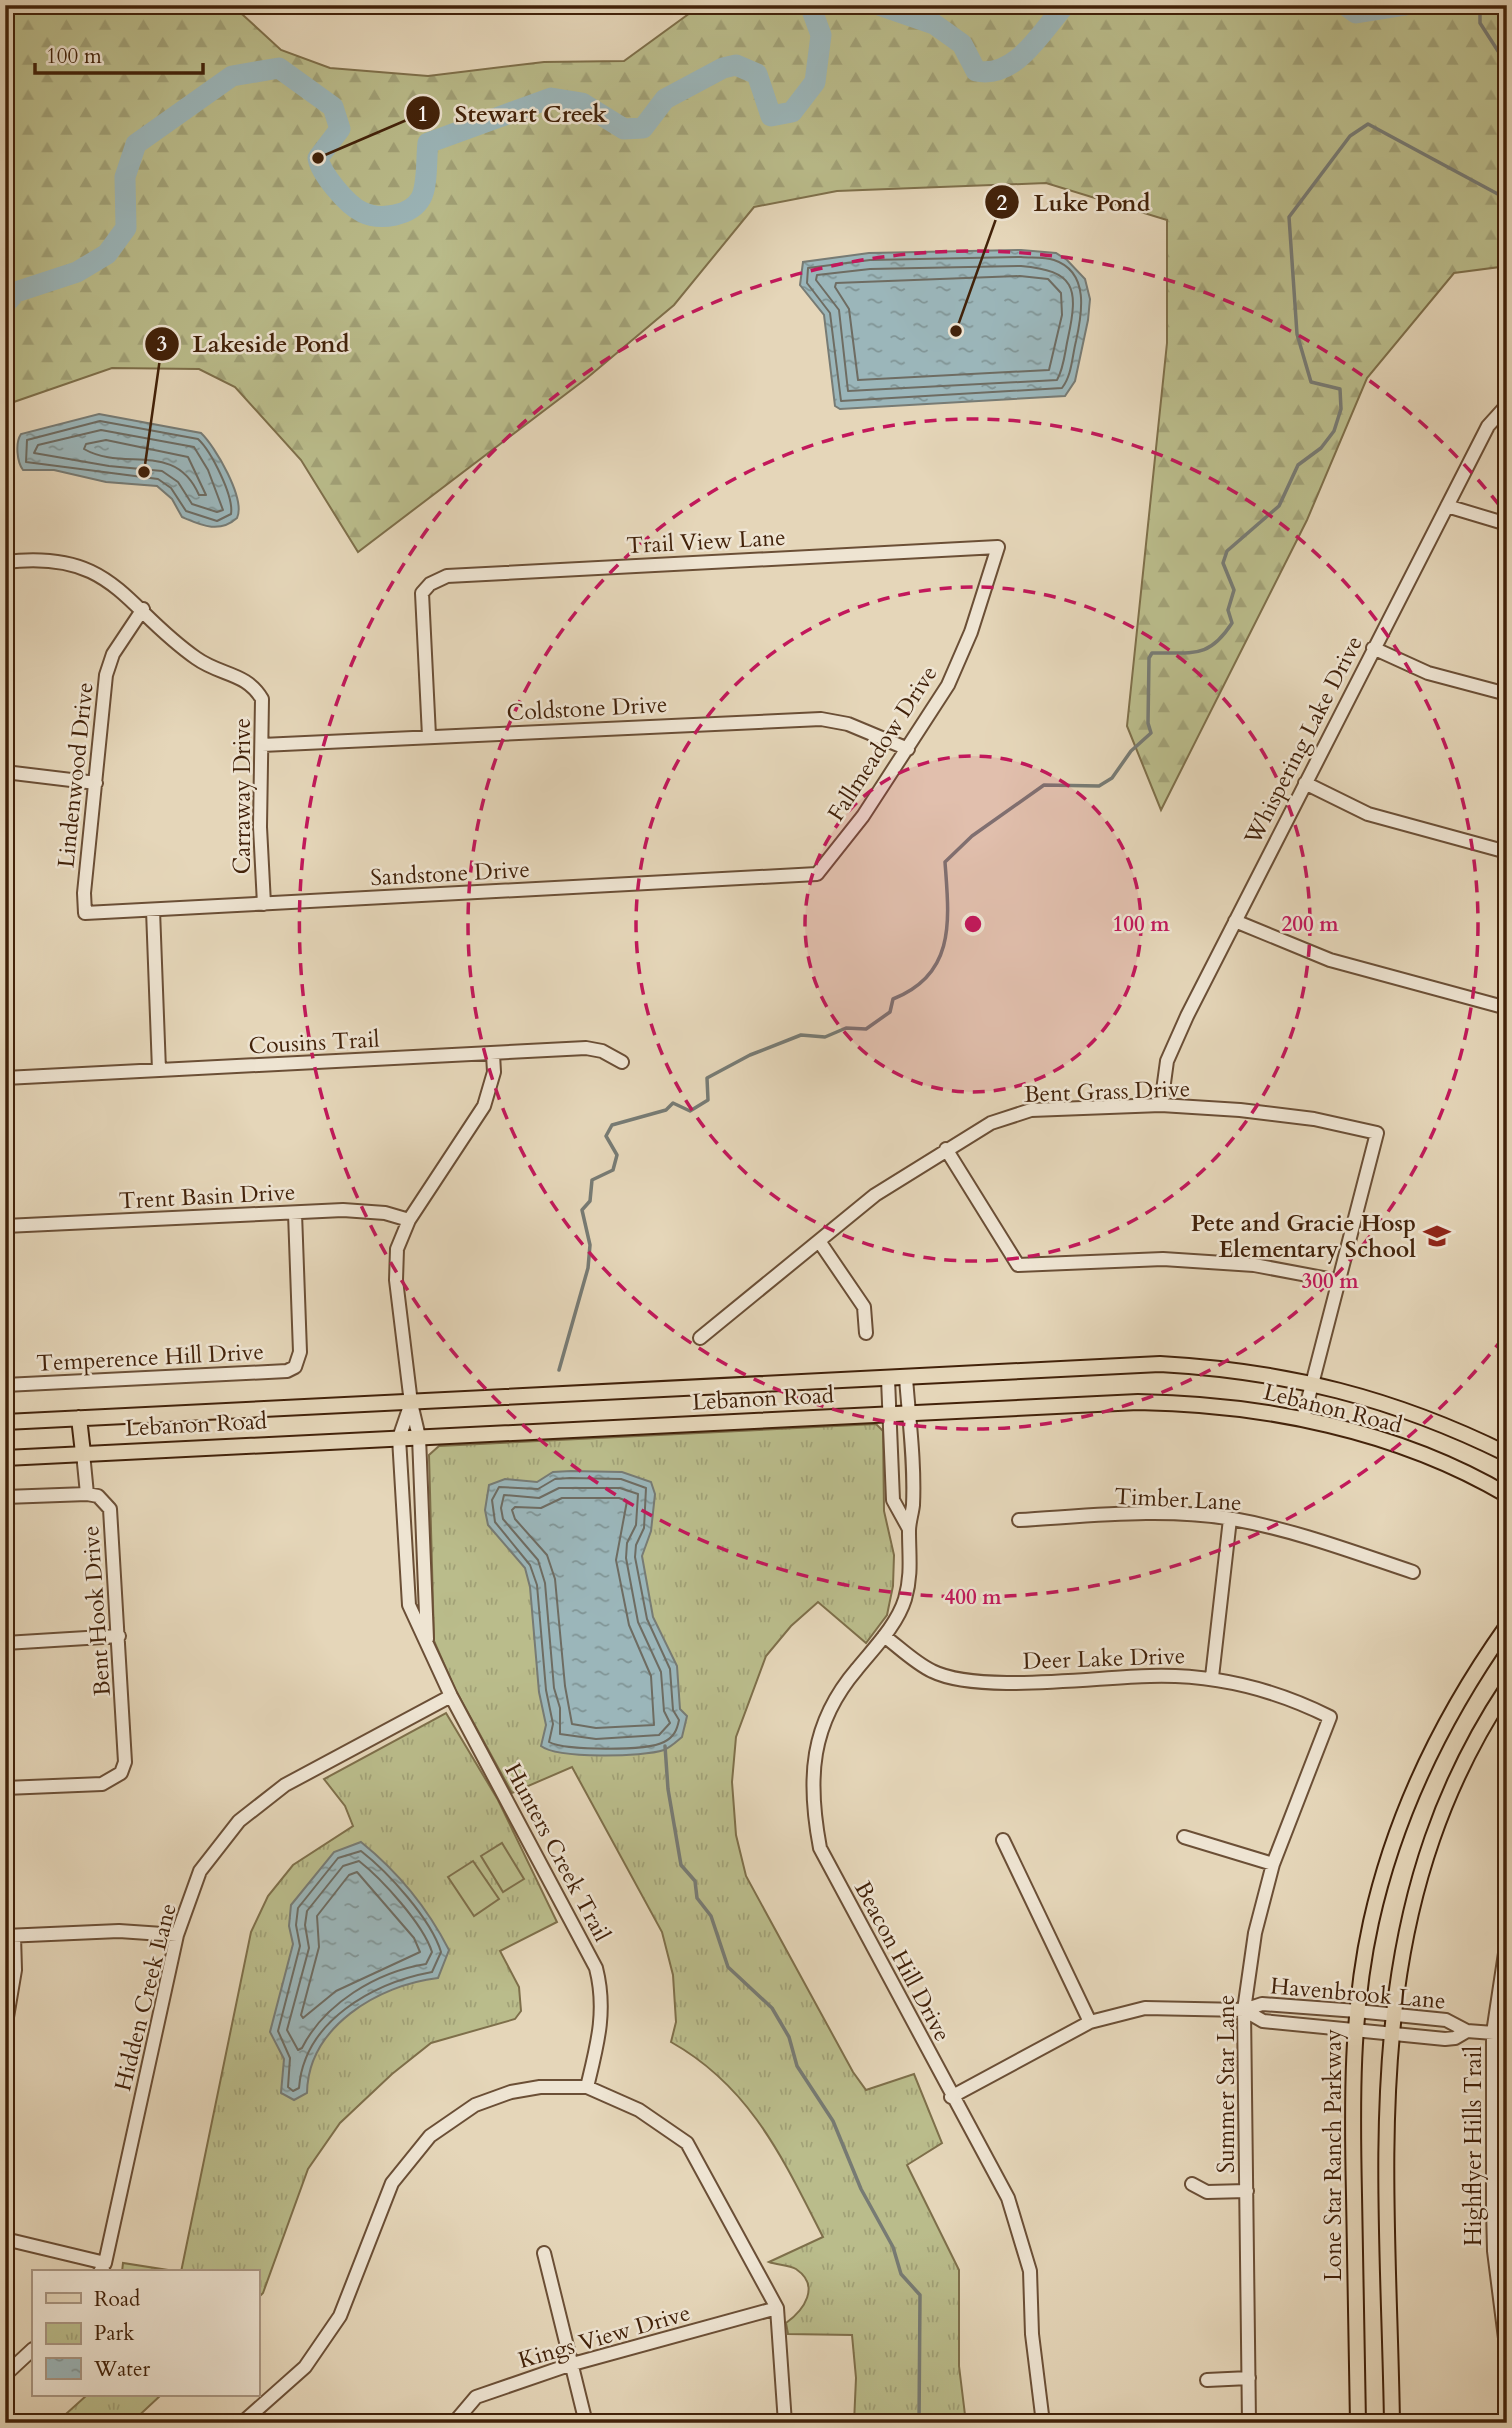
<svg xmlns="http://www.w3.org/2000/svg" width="1512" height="2428" font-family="Cardo,serif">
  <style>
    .forest { fill: url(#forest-firs); stroke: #7e6f4a; stroke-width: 2 }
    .park { fill: url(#park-tufts); stroke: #7e6f4a; stroke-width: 2 }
    .pitch { fill: #babc8b; stroke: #7e6f4a; stroke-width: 2 }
    .water { fill: url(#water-ripples); stroke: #777b74; stroke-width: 2 }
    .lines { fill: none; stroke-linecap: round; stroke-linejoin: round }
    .shore { stroke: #6e6c62; stroke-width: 2 }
    .stream { stroke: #777b74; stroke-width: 3.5 }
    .river { stroke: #9bb6ba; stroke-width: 21 }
    .minor-casing { stroke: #6b4f36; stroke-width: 16 }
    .major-casing { stroke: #42220a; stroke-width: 18 }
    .minor { stroke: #eee4d2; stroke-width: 12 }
    .major { stroke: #e5d6b9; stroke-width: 14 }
    .ring { fill: none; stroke: #c2185b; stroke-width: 3.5; stroke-dasharray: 12 9 }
    .labels { text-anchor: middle; stroke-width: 5; stroke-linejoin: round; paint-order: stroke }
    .street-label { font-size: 23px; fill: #42220a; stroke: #eee4d2 }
    .poi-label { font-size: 23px; font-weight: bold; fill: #42220a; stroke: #eee4d2; text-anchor: end }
    .centre { fill: #c2185b; stroke: #eee4d2; stroke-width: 3.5 }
    .ring-label { font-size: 21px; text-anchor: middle; font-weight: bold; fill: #c2185b; stroke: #eee4d2; stroke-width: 5; stroke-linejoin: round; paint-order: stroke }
    .leader { fill: none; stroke: #42220a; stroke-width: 2.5 }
    .callout-dot { fill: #42220a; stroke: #eee4d2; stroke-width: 2.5 }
    .mark-label { font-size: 21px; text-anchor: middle; font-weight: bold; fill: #fff }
    .callout-label { font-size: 24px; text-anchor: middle; font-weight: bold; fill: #42220a; stroke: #eee4d2; stroke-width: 5; stroke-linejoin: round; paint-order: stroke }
  </style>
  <defs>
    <pattern id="forest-firs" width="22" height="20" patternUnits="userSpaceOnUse" patternTransform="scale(1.75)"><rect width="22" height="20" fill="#babc8b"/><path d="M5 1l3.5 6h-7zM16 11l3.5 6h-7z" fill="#a1a177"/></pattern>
    <pattern id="park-tufts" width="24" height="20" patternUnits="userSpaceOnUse" patternTransform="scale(1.75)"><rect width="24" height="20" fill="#babc8b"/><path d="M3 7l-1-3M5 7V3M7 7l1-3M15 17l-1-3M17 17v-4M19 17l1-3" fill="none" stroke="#a1a177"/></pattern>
    <pattern id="water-ripples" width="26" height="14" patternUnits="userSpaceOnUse" patternTransform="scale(1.75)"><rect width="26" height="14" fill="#9bb6ba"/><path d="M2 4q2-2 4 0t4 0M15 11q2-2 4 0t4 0" fill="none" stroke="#809495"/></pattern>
  </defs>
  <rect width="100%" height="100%" fill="#e5d6b9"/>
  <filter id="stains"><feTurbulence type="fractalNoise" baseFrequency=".00286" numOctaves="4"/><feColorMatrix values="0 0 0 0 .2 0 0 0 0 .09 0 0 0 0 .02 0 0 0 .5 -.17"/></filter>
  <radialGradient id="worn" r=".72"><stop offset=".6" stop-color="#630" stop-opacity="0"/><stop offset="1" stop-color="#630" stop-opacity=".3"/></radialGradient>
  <path class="forest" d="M5,5h220l18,10 38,35 49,18 98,8 116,-14 80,-1 77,-56h806v261l-53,7 -87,105 -60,142 -146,290 -34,-84 40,-383v-123l-121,-37 -209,8 -83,16 -80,98 -87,73 -229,174 -57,-92 -66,-73 -36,-18 -87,-1 -107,37z"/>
  <path class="park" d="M876,1424l7,7 1,80 10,44 -1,31 -6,29 -21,28 -48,-41 -27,24 -25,30 -30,81 -4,45 4,53 10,41 107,196 13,18 48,-16 28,69 -35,22 52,105v96l7,57h-112l2,-45 -4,-43 -64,-1 -2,-11c18,-13 35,-37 10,-54 -7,-4 -19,-4 -27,-7l54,-25c-40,-78 -72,-150 -152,-195l5,-20 -3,-47 -11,-43 -90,-165 -60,26 -57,-104 -21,-48 -5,-186 10,-9z
    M446,1713l52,87 59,122 -57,29 19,36 2,24 -6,8 -84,24 -39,31 -52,49 -32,46 -45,124 -6,6v-27h-135l1,-9 58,9 70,-340 17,-36 25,-31 60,-39 -8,-20 -21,-27z
    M87,2395h74l-30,28h-75z"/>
  <path class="pitch" d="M502,1843l22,36 -21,13 -22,-36z
    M473,1861l26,38 -25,17 -26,-39z"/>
  <path class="water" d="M1021,250l35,3 11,7 18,19 5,20 -2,21 -13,61 -10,15 -225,13 -5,-3 -11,-91 -24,-30 3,-23 66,-9z
    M99,414l102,19c14,13 45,66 36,85 -18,16 -36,7 -55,-1l-10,-18 -15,-13 -51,-4 -52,-12h-31c-6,-8 -8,-27 -2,-36z
    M571,1471l51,1 29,10 4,12 -4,37 -9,25 11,61 24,49 3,43 7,7 -5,21c-5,4 -11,10 -18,13 -21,7 -106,9 -123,-4l5,-21 -7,-33 -9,-105 -5,-19 -37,-43 -3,-15 4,-25 16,-6 32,3 16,-10z
    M361,1842c36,29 67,67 88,108l-11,28c-60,7 -130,49 -131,115l-13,7 -13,-7 3,-34 -14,-27 23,-88 -4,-18 2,-21 43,-53z"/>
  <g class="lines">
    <path class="shore" d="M1021,257c10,1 23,0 33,3 36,12 28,54 22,81 -4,16 -4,34 -14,47l-221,13 -11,-88 -23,-30 1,-15 62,-8z
      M1021,266c54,5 58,21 47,72 -3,13 -4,30 -11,42l-209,11 -9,-81 -23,-30 1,-5 53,-6z
      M1020,276l28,3 13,14 1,22 -13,55 -191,10 -9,-71 -14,-22 1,-4z
      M100,421l98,18c13,12 36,57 33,75l-14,7 -31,-10 -15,-23 -13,-9 -132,-17 1,-22z
      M101,430l93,17 14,23 15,40 -6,2 -25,-8 -14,-22 -16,-11 -53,-5 -75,-13 4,-8z
      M106,440l82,17 18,38h-7c-24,-55 -75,-23 -115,-46l2,-5z
      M570,1478l51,1 25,9 -2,40 -8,17 -1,12 12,62 23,50 3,41 6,10c-2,10 -5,17 -15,22 -17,9 -99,9 -115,0l4,-18 -7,-34 -9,-105 -7,-20 -35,-43 -3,-22 7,-13 39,2 17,-10z
      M559,1488h61l18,6 -2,31 -9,18 -1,15 12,64 23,50 3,39 6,12 -11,12 -63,4 -36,-5v-26l-6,-20 -9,-105 -7,-23 -35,-41 -2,-11 3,-13 35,3z
      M562,1498h57l8,3 -11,59 13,65 22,51 3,49 -58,3 -24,-4 -7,-38 -10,-107 -8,-24 -32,-36 -3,-9 3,-3 26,1z
      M361,1851c27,21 70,68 80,101l-9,20c-59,11 -128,49 -133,116l-6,3 -5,-4 2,-29 -12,-27 22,-85 -4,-21 2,-17 40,-50z
      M359,1861c23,18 64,63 73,91l-6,12c-50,8 -102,40 -124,84l-4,2 -11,-20 22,-82 -4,-23 2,-14 36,-45z
      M357,1872l57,66 6,14 -84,39 -33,27 -2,-3 18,-68 -2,-31 32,-41z"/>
    <path class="stream" d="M1480,5v18l27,42
      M559,1370l29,-102 2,-23 -8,-35 8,-9 2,-21 21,-10 4,-15 -11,-19 6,-11 54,-15 7,-7 17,8 18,-11 -1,-22 43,-23 51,-20 24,2 21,-9 20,1 24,-17 3,-13c64,-25 56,-81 52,-137l27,-26 72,-51 55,1 13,-8 19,-27 20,-18 -3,-10 1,-65 3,-5c40,-1 56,7 80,-30l-4,-13 6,-20 -11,-27 4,-12 52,-45 19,-41 23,-17 13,-17 7,-22 -1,-20 -29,-7 -14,-48 -8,-117 61,-81 18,-12 139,75
      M665,1746l3,43 13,76 14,16 2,17 14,18 17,51 44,41 17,29 8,29 36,55 28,68 32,58 8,27 19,21 -1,128"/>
    <path class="river" d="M879,5l55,19 28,20 14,27c40,8 65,-39 89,-66
      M1345,5l11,8 50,-8
      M5,304l11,-12 61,-20 30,-18 19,-26 -1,-51 11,-33 96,-68 47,-8 54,39 7,22 -22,29c3,16 29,47 44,54 18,9 49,4 59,-14 7,-13 5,-40 7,-55l123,-45 31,5 42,26 19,-1 22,-29 58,-31 13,-3 21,9 14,42 21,-4 23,-30 6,-47 -11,-30"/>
    <defs>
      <path id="minor" d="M1447,506l60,18
        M5,562c109,-13 118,45 191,96 25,18 50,14 66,41l-2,128 4,77
        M143,609l-30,45 -7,21 -22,218 1,20 732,-39 46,-58 85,-131 23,-53 27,-85 -551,29 -17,8 -8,9 7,143
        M1373,648l55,25 79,21
        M262,745l559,-26 27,5 60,25
        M5,772l91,11
        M1305,783l63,31 139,38
        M153,910l6,160
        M1235,921l95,39 177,48
        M5,1078l581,-30 16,3 20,11
        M1161,1105l6,-44 20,-45 301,-590 19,-21
        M946,1149l72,116 145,-6 91,6 85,16
        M5,1226l338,-16 42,3 24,7
        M819,1241l45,66 2,26
        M700,1338l175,-143 116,-72 40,-13 130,-5 79,5 74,9 63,14 -74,286
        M906,1378c3,41 9,85 7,127 -1,9 -4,17 -4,26 0,25 3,44 -4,68 -8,26 -31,49 -48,70 -47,55 -50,110 -37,179l188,350 22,73 2,63 11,89
        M888,1379l5,121 16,29
        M5,1385l282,-14 8,-4 5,-15 -5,-139
        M411,1403l-12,35 10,167 42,91 145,272c11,43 1,78 -9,119
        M83,1453l4,41
        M5,1497l82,-3 11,2 12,13 15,253 -4,11 -19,11 -97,4
        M1019,1520c70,-4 144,-13 214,-1 62,11 120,33 180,53
        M884,1636c15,11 31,27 48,35 46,23 163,6 218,5 63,-2 124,13 180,41l-57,147 -18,69 -11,77 5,413
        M427,1639l-8,-202 -8,-34 -15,-123 1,-31 12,-29 75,-114 10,-34 -1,-18
        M5,1643l114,-7
        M1212,1677l18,-158
        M1184,1837l89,27
        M1003,1840l87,182
        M5,1936l114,-5 58,4
        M1507,1940l-14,93v174l1,44 13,103
        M1244,2010l19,11 182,18 10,-1 12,-7
        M5,2029l10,-59 -1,-34
        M951,2097l139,-75 55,-14 99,2 18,-6 95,7 89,9 21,11 40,3
        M1192,2184l15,8 40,-1
        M5,2239l100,24
        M544,2253l42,170
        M100,2272l5,-9 72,-328 23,-64 39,-50 46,-36 166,-89
        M5,2375l28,-26
        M1207,2380l42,-2
        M242,2423l63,-56 35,-51 52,-133 38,-47 45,-31 36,-13 29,-5h47l52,23 48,33 90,165 8,115
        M454,2423l22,-26 93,-32 208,-57"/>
      <path id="major" d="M79,1418l4,35
        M5,1422l1155,-58c126,7 234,34 347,90
        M5,1458l1133,-56c126,2 259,28 369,93
        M1358,2423c-2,-76 -3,-152 -4,-228 -2,-92 -3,-183 17,-273 24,-108 72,-206 136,-296
        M1392,2423c-4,-259 -37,-506 115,-735"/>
    </defs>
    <use href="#minor" class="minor-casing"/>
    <use href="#major" class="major-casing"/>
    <use href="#minor" class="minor"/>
    <use href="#major" class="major"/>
  </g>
  <circle cx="973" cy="924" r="168" fill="#c2185b" fill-opacity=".12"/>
  <g class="ring">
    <circle cx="973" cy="924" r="168"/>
    <circle cx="973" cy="924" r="337"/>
    <circle cx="973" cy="924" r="505"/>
    <path d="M1503 1338A673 673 0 1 1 1503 510"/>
  </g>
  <defs>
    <symbol id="school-bare" viewBox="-9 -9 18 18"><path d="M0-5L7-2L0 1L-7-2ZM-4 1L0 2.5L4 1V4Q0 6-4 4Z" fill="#8f2418" stroke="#eee4d2" stroke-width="2.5" paint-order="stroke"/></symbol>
  </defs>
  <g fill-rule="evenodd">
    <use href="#school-bare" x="1418" y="1217" width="38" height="38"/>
  </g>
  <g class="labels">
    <g class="street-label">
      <text transform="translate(706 541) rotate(-3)" y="8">Trail View Lane</text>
      <text transform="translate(587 708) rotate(-3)" y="8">Coldstone Drive</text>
      <text transform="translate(1303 740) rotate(-63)" y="8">Whispering Lake Drive</text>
      <text transform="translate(882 743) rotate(-57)" y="8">Fallmeadow Drive</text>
      <text transform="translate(75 775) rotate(-84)" y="8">Lindenwood Drive</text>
      <text transform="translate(242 796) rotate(-90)" y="8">Carraway Drive</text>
      <text transform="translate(450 873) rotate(-3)" y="8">Sandstone Drive</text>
      <text transform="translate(314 1042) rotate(-3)" y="8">Cousins Trail</text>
      <text transform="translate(1107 1091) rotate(-2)" y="8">Bent Grass Drive</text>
      <text transform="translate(207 1196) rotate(-3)" y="8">Trent Basin Drive</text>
      <text transform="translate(150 1357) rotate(-3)" y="8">Temperence Hill Drive</text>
      <text transform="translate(763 1398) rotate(-3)" y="8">Lebanon Road</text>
      <text transform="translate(1333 1408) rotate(14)" y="8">Lebanon Road</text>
      <text transform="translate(196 1424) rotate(-3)" y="8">Lebanon Road</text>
      <text transform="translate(1178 1499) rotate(3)" y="8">Timber Lane</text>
      <text transform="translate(96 1611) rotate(-94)" y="8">Bent Hook Drive</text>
      <text transform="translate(1104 1658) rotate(-2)" y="8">Deer Lake Drive</text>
      <text transform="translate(558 1852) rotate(62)" y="8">Hunters Creek Trail</text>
      <text transform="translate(903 1961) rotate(62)" y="8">Beacon Hill Drive</text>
      <text transform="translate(1358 1993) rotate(5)" y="8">Havenbrook Lane</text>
      <text transform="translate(145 1997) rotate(-76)" y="8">Hidden Creek Lane</text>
      <text transform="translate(1226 2084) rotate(-90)" y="8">Summer Star Lane</text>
      <text transform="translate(1473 2146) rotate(-90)" y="8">Highflyer Hills Trail</text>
      <text transform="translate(1333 2155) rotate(-90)" y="8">Lone Star Ranch Parkway</text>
      <text transform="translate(604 2336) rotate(-16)" y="8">Kings View Drive</text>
    </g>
    <g class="poi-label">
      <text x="1416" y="1231">Pete and Gracie Hosp<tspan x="1416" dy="26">Elementary School</tspan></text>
    </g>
  </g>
  <circle cx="973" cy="924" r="10" class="centre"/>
  <g class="ring-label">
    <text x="1141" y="931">100 m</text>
    <text x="1310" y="931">200 m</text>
    <text x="1330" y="1288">300 m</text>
    <text x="973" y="1604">400 m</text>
  </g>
  <path class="leader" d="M318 158L423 113M956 331L1002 202M144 472L162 344"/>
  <g class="callout-dot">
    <circle cx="318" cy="158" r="7"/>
    <circle cx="956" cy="331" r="7"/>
    <circle cx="144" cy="472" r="7"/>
    <circle cx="423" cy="113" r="18"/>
    <circle cx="1002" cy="202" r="18"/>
    <circle cx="162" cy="344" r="18"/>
  </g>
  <g class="mark-label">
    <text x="423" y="121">1</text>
    <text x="1002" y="210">2</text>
    <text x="162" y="351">3</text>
  </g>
  <g class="callout-label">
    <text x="531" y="122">Stewart Creek</text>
    <text x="1092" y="211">Luke Pond</text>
    <text x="271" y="352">Lakeside Pond</text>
  </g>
  <rect width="1512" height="2428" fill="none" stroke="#e5d6b9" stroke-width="28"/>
  <rect x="7" y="7" width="1498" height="2414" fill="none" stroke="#42220a" stroke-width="3.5"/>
  <rect x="14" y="14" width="1484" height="2400" fill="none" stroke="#42220a" stroke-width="2"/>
  <rect x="32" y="2270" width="228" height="126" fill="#eee4d2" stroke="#a99682" stroke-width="2"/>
  <rect x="46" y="2293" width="35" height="10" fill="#e5d6b9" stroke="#a99682" stroke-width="2"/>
  <text x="94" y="2306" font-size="21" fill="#42220a">Road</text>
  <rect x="46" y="2323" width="35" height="21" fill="url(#park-tufts)" stroke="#a99682" stroke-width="2"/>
  <text x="94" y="2340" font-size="21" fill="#42220a">Park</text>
  <rect x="46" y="2358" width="35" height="21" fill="url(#water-ripples)" stroke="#a99682" stroke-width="2"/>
  <text x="94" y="2376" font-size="21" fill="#42220a">Water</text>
  <path d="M35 63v10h168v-10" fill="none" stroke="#42220a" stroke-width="3.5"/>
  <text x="46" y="63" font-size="21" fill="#42220a" stroke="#eee4d2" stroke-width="5" paint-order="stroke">100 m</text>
  <rect width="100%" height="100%" filter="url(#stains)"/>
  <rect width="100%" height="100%" fill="url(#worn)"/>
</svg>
